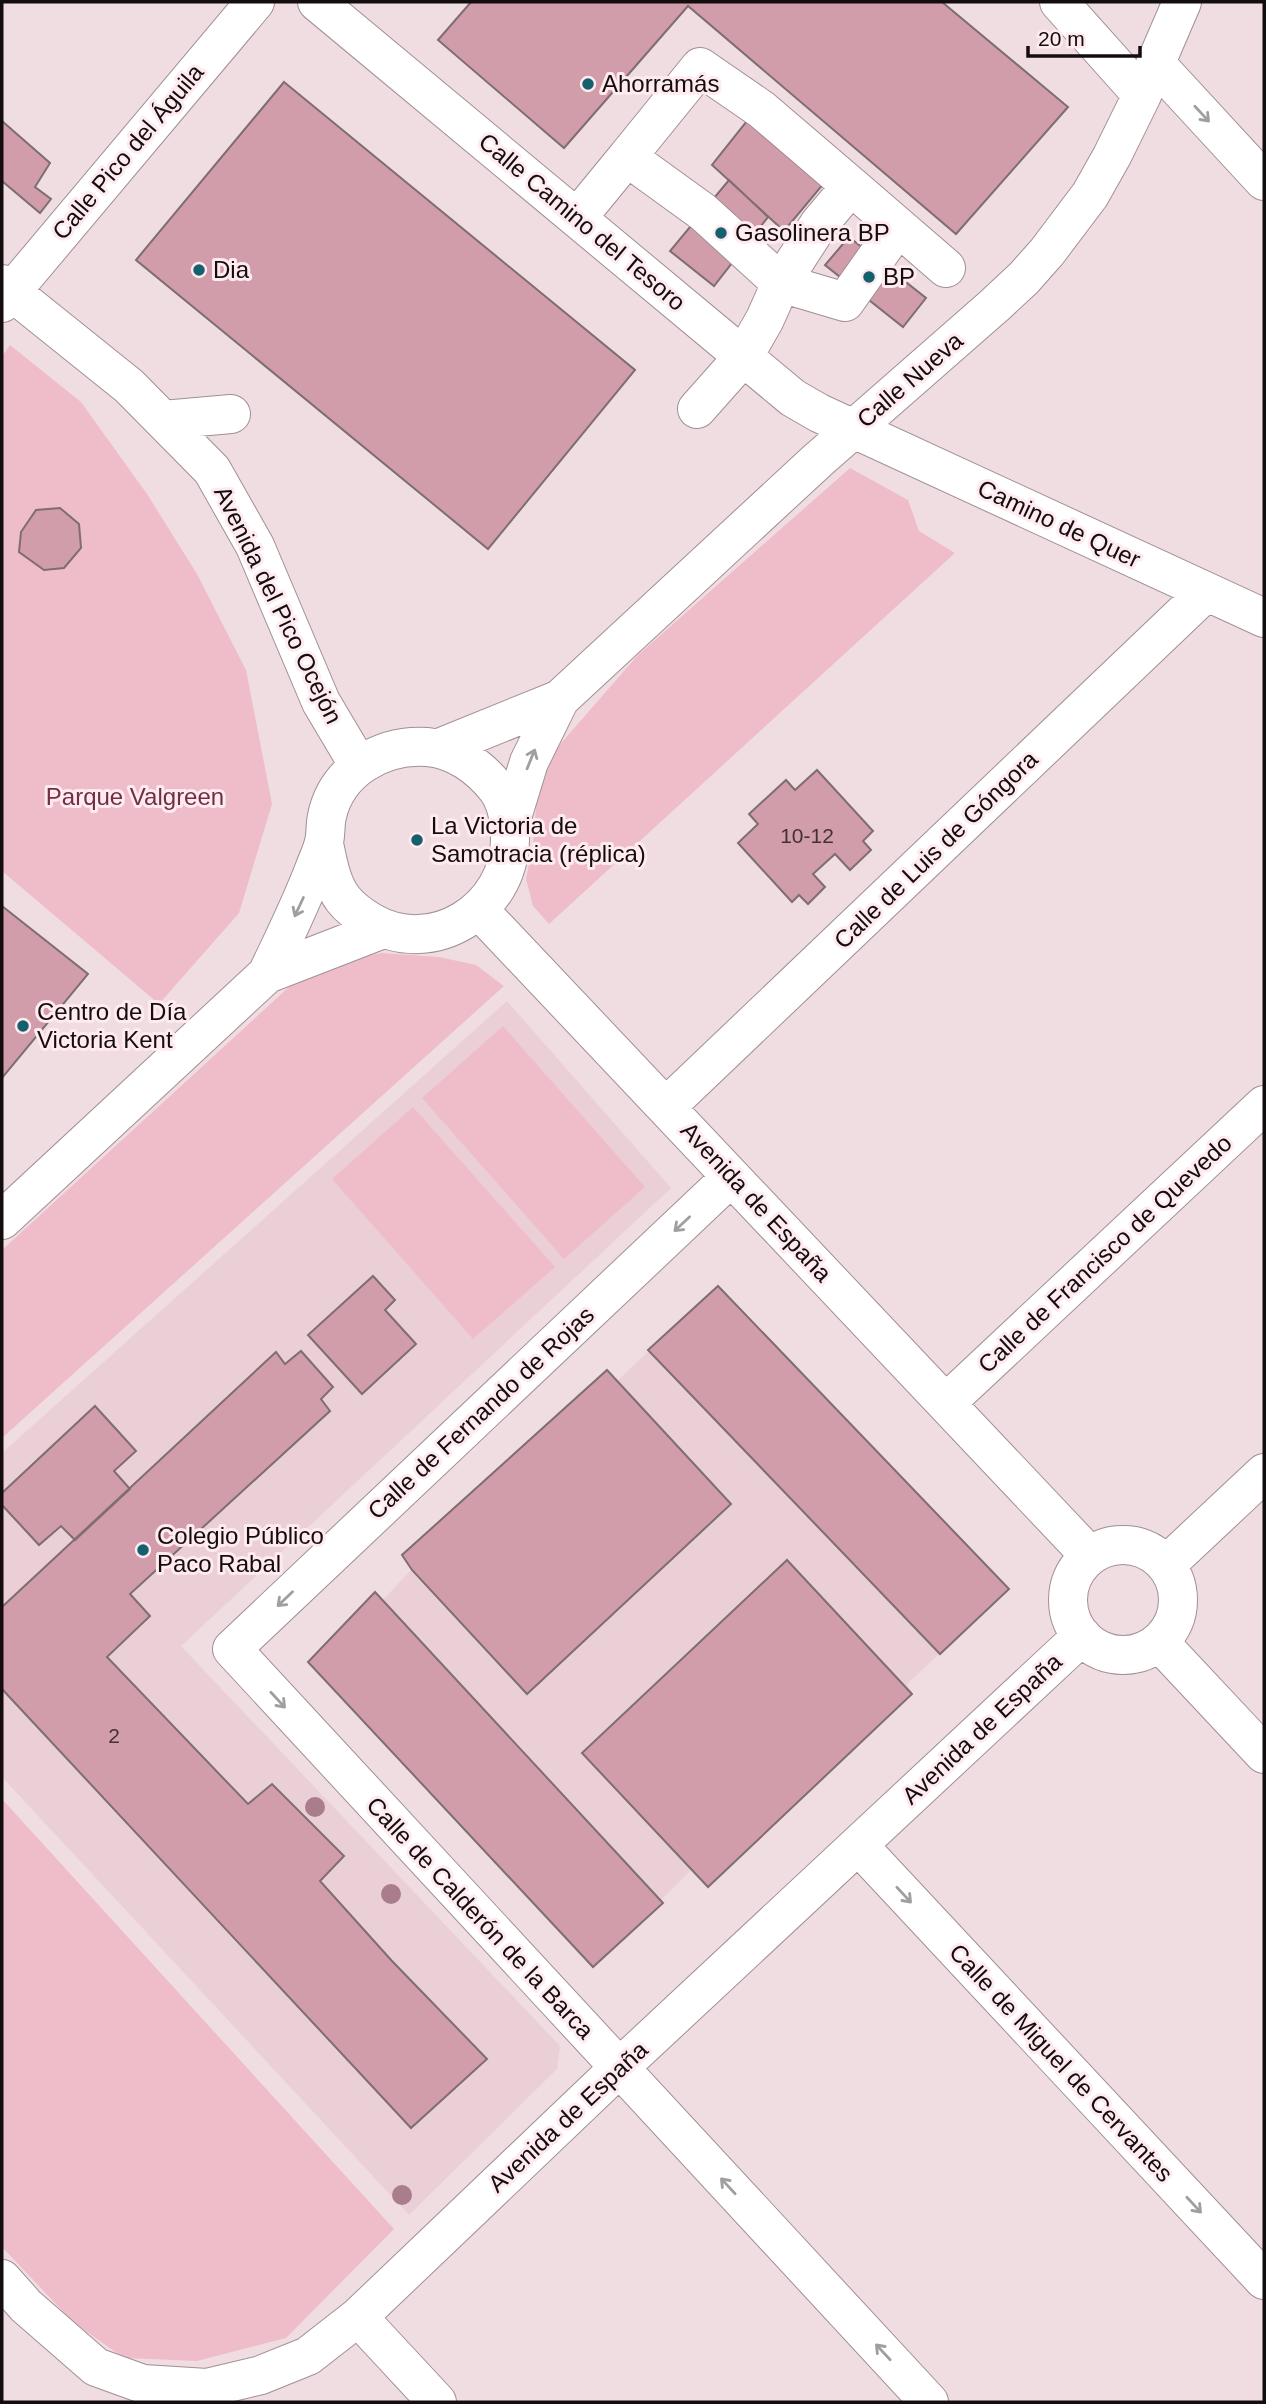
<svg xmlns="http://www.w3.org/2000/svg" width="1266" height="2404" font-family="Helvetica,sans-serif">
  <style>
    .built { fill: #ebcfd6 }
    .green { fill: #efbdca }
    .building { fill: #d29dab; stroke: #7e6d71; stroke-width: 2 }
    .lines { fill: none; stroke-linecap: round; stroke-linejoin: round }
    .minor-casing { stroke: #a18f94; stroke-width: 40 }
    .minor { stroke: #fff; stroke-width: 38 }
    .tree { fill: #aa7d8c }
    .oneway { stroke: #a19e9f }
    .poi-dot { fill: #14606c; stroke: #feeaef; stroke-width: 2.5 }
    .labels { text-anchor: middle; stroke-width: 6; stroke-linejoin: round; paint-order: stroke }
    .number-label { font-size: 21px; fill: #443136 }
    .poi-label { font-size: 24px; fill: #140d0f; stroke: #feeaef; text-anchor: start }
    .street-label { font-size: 24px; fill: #140d0f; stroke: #feeaef }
    .park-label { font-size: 24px; fill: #712f45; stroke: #feeaef }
  </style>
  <rect width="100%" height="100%" fill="#f0dde2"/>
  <path class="built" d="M507,1001l164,187 -490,458 379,400 -3,23 -148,146 -407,-438v-324z
    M718,1286l291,303 -102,95 5,10 -204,193 -17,-17 -98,97 -285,-305 67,-70 8,8 28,-30 -9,-15 205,-185 10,11z"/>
  <path class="green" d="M10,345l71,57 66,92 50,80 49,96 26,134 -33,109 -80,91 -157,-133v-515z
    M850,468l58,32 11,31 36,22 -406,371 -16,-18 -7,-27 7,-34 4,-52 -2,-20 103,-118z
    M382,953l57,4 37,8 28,21 -502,452v-188l311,-285z
    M503,1026l142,161 -81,72 -142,-161z
    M413,1107l142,160 -82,72 -141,-160z
    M2,1799l392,430 -108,109 -89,23 -73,-3 -51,-36 -71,-75z"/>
  <path class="building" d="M471,2h471l126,105 -112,127 -268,-228 -124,142 -126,-108z
    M284,82l351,288 -147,179 -352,-289z
    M2,121l48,42 -15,24 16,12 -11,14 -38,-32z
    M747,121l78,61 -41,49 -72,-66z
    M729,180l39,37 -54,69 -44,-35z
    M849,237l77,61 -23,29 -78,-62z
    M60,508l19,16 2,24 -17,20 -20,2 -25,-18 2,-20 15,-22z
    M817,770l56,61 -10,10 8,9 -21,20 -15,-16 -22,20 12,13 -17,17 -9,-9 -7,7 -54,-59 20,-19 -9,-10 37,-34 9,10z
    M2,906l86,68 -86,104z
    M373,1276l22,24 -10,10 31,34 -54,50 -54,-59z
    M718,1286l291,303 -69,65 -292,-304z
    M301,1351l32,36 -12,12 9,12 -200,183 20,22 -43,41 141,147 24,-20 72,72 -24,25 72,80 95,98 -76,69 -409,-439v-82l274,-255 9,12z
    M607,1370l124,134 -204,190 -115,-124 -10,-15z
    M95,1406l41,45 -22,20 16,18 -55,51 -14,-14 -22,19 -37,-40v-12z
    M787,1560l125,134 -204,193 -126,-134z
    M375,1592l288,311 -70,64 -285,-305z"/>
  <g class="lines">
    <defs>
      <path id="minor" d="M317,2l476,396 26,15 445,205
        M1059,2l83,93
        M1156,64l108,117
        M627,157l73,-90 61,42 90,77 -32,38 -38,59 64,19 53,-75
        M851,186l95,82
        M577,218l50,-61 76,55 78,71 -16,36 -21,37 -47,53
        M2,284l127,102 83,84 43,76 66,156 38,64
        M2,303l253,-301
        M163,420l68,-6
        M439,748l121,-49
        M510,824l19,-62 31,-63 257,-238 178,-156 29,-27 23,-26 43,-57 22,-39 30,-61 40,-93
        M479,910l611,646
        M267,974c17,-36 34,-70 48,-107 3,-8 7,-16 9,-25 2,-8 1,-18 3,-26 10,-46 55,-72 100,-69 28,2 53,20 70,42 10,14 13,34 13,51 -1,69 -77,118 -139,82 -10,-6 -21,-14 -28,-23 -12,-16 -15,-37 -19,-55
        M666,1107l540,-515
        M731,1177l-499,472 697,753
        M2,1220l265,-246 116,-45
        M946,1403l318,-298
        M1068 1600a55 55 0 1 1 110 0a55 55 0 1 1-110 0Z
        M1166,1565l98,-92
        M1159,1642l105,112
        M858,1845l406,435
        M2,2279l24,27 70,61 47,17 64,4 54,-13 47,-19 50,-39 261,-249 463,-432
        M358,2317l79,85"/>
    </defs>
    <use href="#minor" class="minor-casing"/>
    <use href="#minor" class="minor"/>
  </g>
  <g class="tree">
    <circle cx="315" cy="1807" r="10"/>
    <circle cx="391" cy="1894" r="10"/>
    <circle cx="402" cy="2195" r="10"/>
  </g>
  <defs><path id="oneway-shaft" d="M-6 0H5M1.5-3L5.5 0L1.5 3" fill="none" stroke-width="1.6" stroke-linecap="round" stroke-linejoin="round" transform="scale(1.75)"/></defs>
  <g class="oneway">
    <use href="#oneway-shaft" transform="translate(1202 114) rotate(47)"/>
    <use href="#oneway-shaft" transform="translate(531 759) rotate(-68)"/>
    <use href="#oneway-shaft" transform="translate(299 907) rotate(115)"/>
    <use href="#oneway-shaft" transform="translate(682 1224) rotate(137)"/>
    <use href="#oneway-shaft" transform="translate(285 1599) rotate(136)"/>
    <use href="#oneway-shaft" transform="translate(278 1700) rotate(47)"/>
    <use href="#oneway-shaft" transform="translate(904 1895) rotate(47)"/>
    <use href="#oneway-shaft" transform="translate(728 2186) rotate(-133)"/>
    <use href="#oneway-shaft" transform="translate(1194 2205) rotate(47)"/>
    <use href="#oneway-shaft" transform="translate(883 2352) rotate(-133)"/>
  </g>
  <g class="poi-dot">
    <circle cx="588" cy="84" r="7"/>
    <circle cx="721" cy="233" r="7"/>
    <circle cx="199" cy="270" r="7"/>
    <circle cx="869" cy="277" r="7"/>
    <circle cx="417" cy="840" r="7"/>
    <circle cx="23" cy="1026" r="7"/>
    <circle cx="143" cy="1550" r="7"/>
  </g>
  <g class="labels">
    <g class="number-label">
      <text x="807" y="843">10-12</text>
      <text x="114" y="1743">2</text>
    </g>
    <g class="poi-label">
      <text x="602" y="92">Ahorramás</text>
      <text x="735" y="241">Gasolinera BP</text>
      <text x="213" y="278">Dia</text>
      <text x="883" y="285">BP</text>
      <text x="431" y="834">La Victoria de<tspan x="431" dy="28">Samotracia (réplica)</tspan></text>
      <text x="37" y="1020">Centro de Día<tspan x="37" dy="28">Victoria Kent</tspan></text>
      <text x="157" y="1544">Colegio Público<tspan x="157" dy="28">Paco Rabal</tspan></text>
    </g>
    <g class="street-label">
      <text transform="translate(128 152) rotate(-50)" y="8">Calle Pico del Águila</text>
      <text transform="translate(582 222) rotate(40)" y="8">Calle Camino del Tesoro</text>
      <text transform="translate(910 380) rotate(-41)" y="8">Calle Nueva</text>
      <text transform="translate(1059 524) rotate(25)" y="8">Camino de Quer</text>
      <text transform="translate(278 605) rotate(64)" y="8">Avenida del Pico Ocejón</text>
      <text transform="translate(936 850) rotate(-44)" y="8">Calle de Luis de Góngora</text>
      <text transform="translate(756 1202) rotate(47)" y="8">Avenida de España</text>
      <text transform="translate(1105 1254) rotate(-43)" y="8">Calle de Francisco de Quevedo</text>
      <text transform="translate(481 1413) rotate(-43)" y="8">Calle de Fernando de Rojas</text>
      <text transform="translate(982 1729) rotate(-43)" y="8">Avenida de España</text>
      <text transform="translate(480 1918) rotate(47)" y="8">Calle de Calderón de la Barca</text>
      <text transform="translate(1061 2063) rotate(47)" y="8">Calle de Miguel de Cervantes</text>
      <text transform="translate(568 2117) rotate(-43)" y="8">Avenida de España</text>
    </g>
    <g class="park-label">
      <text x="135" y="805">Parque Valgreen</text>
    </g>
  </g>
  <rect width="1266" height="2404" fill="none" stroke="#140d0f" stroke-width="7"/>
  <path d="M1028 46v10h112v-10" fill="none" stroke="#140d0f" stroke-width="3.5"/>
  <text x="1038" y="46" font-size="21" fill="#140d0f" stroke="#feeaef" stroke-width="5" paint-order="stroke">20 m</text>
</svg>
